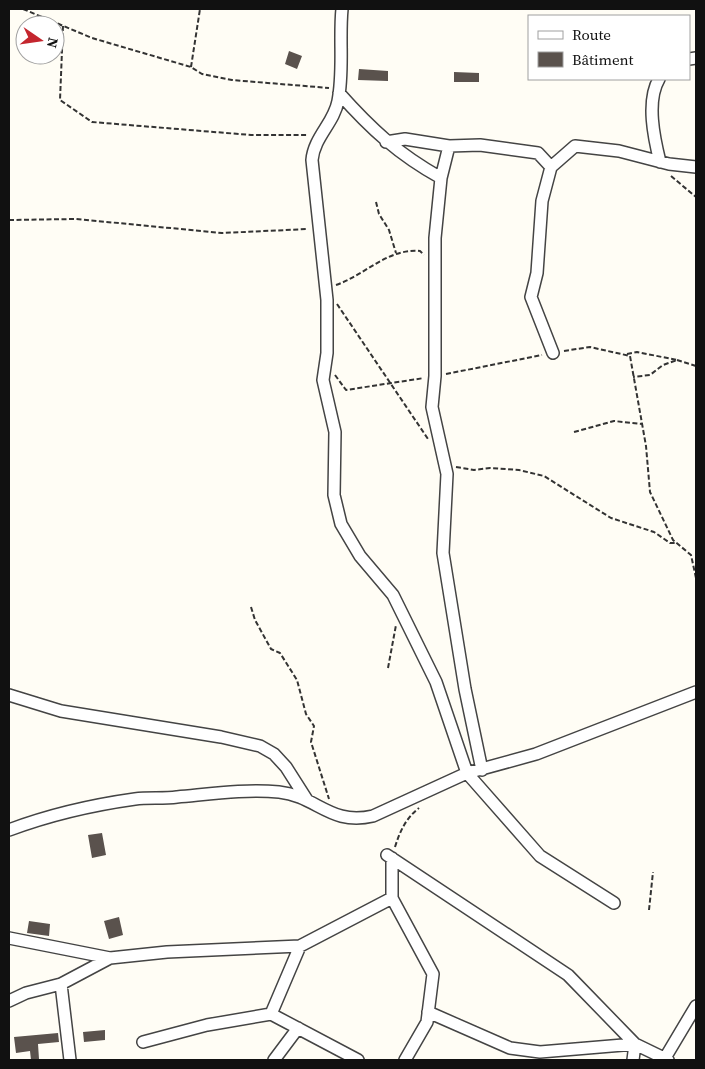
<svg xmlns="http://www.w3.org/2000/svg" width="705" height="1069" font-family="'Source Serif 4',serif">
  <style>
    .building { fill: #5a524d }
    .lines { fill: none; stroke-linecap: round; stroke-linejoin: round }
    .minor-casing { stroke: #444; stroke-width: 14 }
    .path { stroke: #333; stroke-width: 2; stroke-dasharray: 5 2.5; stroke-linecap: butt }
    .minor { stroke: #fff; stroke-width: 11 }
  </style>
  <rect width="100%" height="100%" fill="#fffdf5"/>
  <path class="building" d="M289,51l13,5 -5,13 -12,-5z
    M359,69l29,2v10l-30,-1z
    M454,72l25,1v9h-25z
    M102,833l4,22 -14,3 -4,-23z
    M119,917l4,18 -14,4 -5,-18z
    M29,921l21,3 -1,12 -22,-3z
    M105,1030v10l-21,2 -1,-10z
    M58,1033l1,9 -21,2 1,15 -8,1 -1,-9 -14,2 -2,-16z"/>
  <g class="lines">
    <defs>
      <path id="minor" d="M342,9c-3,30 2,62 -4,92 -4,22 -24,36 -26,59l15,140v53l-4,27 12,52 -1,63 7,29 19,32 33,39 43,87 31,91 73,83 74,47
        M689,59l7,-1
        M659,79c-13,22 -5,59 1,83
        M339,93c32,36 59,61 102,85
        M386,142l19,-3 44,7 31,-1 58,8 13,14
        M449,146l-8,32 -6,60v138l-3,31 15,67 -4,79 22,136 17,81
        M553,353l-22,-56 6,-24 5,-72 9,-34 24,-21 44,5 50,13 27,3
        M9,695l52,16 160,26 39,9 14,8 12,13 21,33
        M9,830c40,-15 83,-25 126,-31 13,-2 28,0 42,-2 34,-3 68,-8 102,-5 38,4 51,34 94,24l94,-43 69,-19 160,-62
        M387,855l181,120 67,69 33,16
        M392,858v40l41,76 -6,48 -22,38
        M9,938l101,20 57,-6 133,-6 92,-48
        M61,984l9,76
        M9,1001l17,-8 35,-9 49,-26
        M428,1012l82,36 30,4 95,-8 -2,16
        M271,1014l29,-68
        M143,1042l64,-17 64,-11 87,46
        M665,1058l31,-52
        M274,1060l24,-32"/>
    </defs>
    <use href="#minor" class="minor-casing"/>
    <path class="path" d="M23,9l69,29 99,29 11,7 30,6 97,8
      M63,26l-3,74 32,22 159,13h57
      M191,67l9,-58
      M671,176l25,21
      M376,202l3,12 10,16 7,23
      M9,220l67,-1 146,14 86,-4
      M336,285c29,-10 52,-37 84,-34l4,4
      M337,304l91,135
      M564,351l26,-4 40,9 16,90 4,46 23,48 18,15 5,23
      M627,354l10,-2 40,8 -14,5 -13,10 -17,2
      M677,360l19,6
      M446,374l96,-19
      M335,375l11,15 78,-12
      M574,432l40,-11 28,3
      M456,467l18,3 16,-2 29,2 25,6 67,42 43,14 16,11h7
      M251,607l4,13 16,29 9,4 17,27 9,34 8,12 -3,16 18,57
      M388,668l8,-43
      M395,847c5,-16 11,-29 24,-39
      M649,910l4,-38"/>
    <use href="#minor" class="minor"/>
  </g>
  <rect width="705" height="1069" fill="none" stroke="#111111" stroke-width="20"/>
  <rect x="528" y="15" width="162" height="65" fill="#ffffff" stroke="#a0a0a0"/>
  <rect x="538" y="31" width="25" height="8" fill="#ffffff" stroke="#a0a0a0"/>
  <text x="572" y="40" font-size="15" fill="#111111">Route</text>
  <rect x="538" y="52" width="25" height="15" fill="#5a524d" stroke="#a0a0a0"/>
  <text x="572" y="65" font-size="15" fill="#111111">Bâtiment</text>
  <g transform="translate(40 40) rotate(103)"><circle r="24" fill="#ffffff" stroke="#a0a0a0"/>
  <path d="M0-4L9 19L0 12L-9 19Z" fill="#c4262e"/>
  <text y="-8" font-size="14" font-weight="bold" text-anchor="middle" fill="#111111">N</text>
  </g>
</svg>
